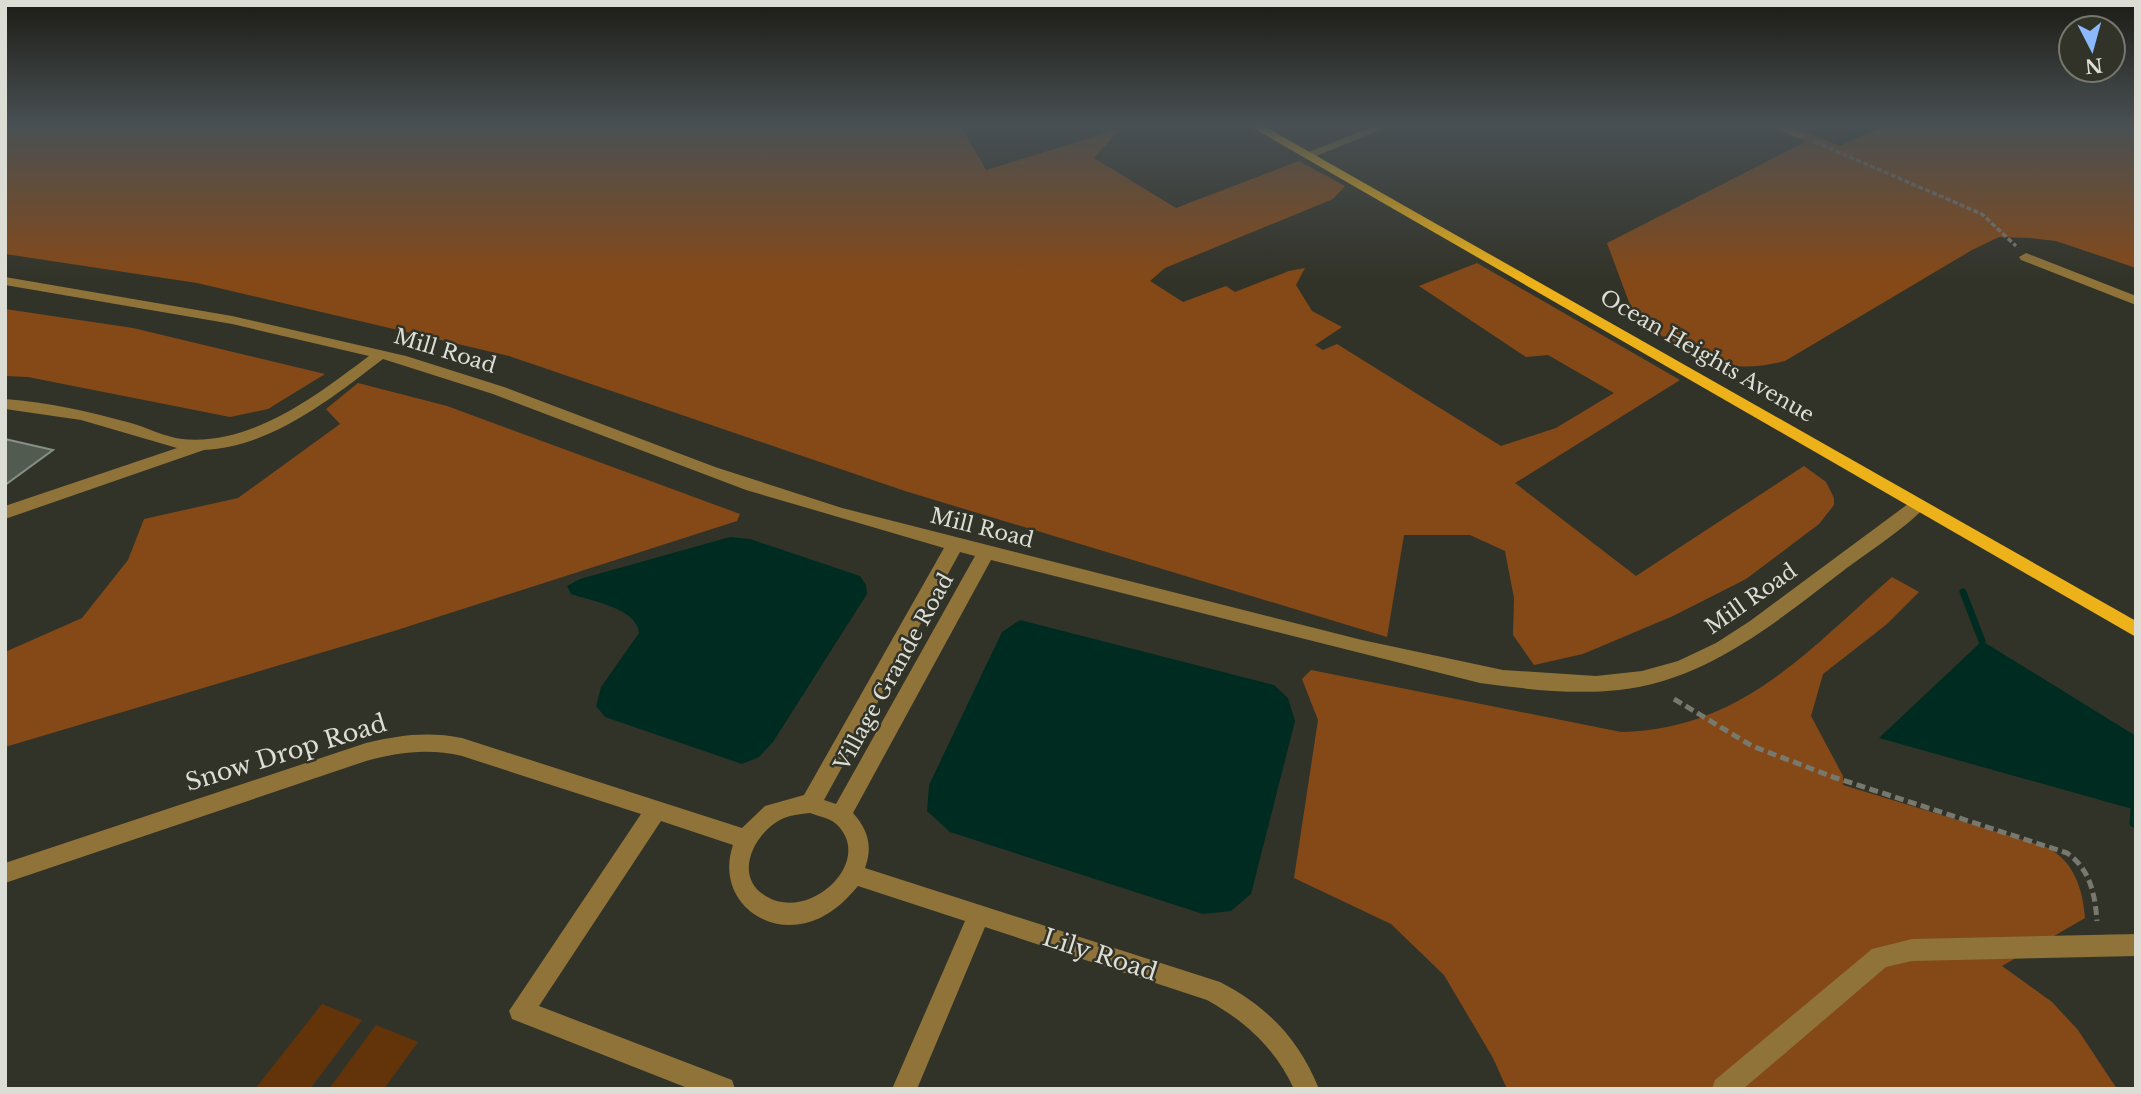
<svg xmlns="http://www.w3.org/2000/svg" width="2141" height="1094" font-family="'Libre Baskerville',serif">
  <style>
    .green { fill: #63330a }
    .forest { fill: #854918 }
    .water { fill: #002b20 }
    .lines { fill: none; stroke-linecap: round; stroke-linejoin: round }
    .stream-far2 { stroke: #002b20; stroke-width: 5 }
    .stream-far1 { stroke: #002b20; stroke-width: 7 }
    .stream { stroke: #002b20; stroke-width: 9 }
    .building { fill: #525b50; stroke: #869085; stroke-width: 2 }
    .path-far1 { stroke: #77786e; stroke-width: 3.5; stroke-dasharray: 5 2.5; stroke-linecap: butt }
    .path { stroke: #77786e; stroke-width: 5; stroke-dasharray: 9 4.5; stroke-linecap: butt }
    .minor { fill: #8f7339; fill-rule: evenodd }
    .major { fill: #edb21a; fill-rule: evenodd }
    .labels { text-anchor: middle; stroke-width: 5; stroke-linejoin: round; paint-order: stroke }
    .street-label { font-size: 21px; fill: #dcddd5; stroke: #323328 }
    .near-street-label { font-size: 24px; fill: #dcddd5; stroke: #323328 }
  </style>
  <rect width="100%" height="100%" fill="#323328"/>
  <path class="green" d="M322,1004l40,16 -52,69h-55z
    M376,1025l42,17 -34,47h-55z"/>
  <path class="forest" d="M5,125h955l26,45 134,-41 -26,29 82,50 123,-47 46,25 -12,13 -168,69 -15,13 33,21 43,-16 9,6 54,-21 16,-3 -9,17 16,26 30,16 -27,18 8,5 14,-6 164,102 55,-18 58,-35 -66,-38 -22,2 -107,-71 58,-23 203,117 -165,103 121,93 168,-110 22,16 8,16v7l-15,19 -73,55 -73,37 -90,38 -49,11 -21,-30 1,-37 -9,-47 -35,-16h-66l-17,102 -482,-146 -396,-135 -312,-73 -192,-29z
    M1772,125h16l52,21 46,-21h250v143l-80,-27 -26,-3 -31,-1 -27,13 -187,111c-67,17 -93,-9 -149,-40l-29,-78 200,-102z
    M5,309l128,19 192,46 -57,35 -38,8 -202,-40 -23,-1z
    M358,383l89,23 293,108 -3,7 -343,110 -389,116v-95l77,-34 46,-58 16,-41 94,-21 102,-74 -14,-15z
    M1892,577l27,15 -32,32 -64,50 -12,42 32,60v9l203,62c28,13 37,43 39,71l-83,48 50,36 26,28 39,59h-610l-14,-31 -49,-83 -53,-51 -97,-46 24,-158 -16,-41 9,-9 310,62c121,-3 186,-81 271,-155z"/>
  <path class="water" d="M730,537l20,2 110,37 6,9 1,9 -94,148 -14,15 -17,7 -137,-47 -9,-11 5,-19 38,-54c-2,-25 -48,-32 -68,-39l-4,-8 13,-7z
    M1020,620l254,65 14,13 7,23 -44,173 -20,17 -28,3 -253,-82 -23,-21 2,-26 73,-153z
    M1982,641l154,95v74l-257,-72z"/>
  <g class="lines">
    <path class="stream-far2" d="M1850,136l27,-11"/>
    <path class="stream-far1" d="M1963,592l19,49"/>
    <path class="stream" d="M2134,823l1,-13"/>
  </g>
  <path class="building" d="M5,439l48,11 -48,35z"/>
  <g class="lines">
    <path class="path-far1" d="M1815,142l167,72 34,32"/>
    <path class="path" d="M1674,699l78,47 81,31 234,76c23,16 28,41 30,68"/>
    <path class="minor" d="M1377,125h16l-82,33 -10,-3z
      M1769,125h15l23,11 -10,2z
      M2026,253l110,43v9l-115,-45 -2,-3z
      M5,277l227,39 174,40 98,31 211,80 127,41 520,132 141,30 93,6 46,-5 36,-10 38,-18 34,-22 162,-120h12l2,4c-10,16 -65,52 -83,66 -68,52 -136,109 -224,119 -47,5 -93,-1 -139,-7l-489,-123 -138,253c15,17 20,33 12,55l355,114c48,25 79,57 99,107h-25c-19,-41 -49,-68 -87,-89l-222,-73 -68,162h-25l73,-168 -107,-35c-11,13 -22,24 -38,32 -50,24 -106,-17 -87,-73l-72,-24 -122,185 193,74 3,9h-45l-178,-70 -3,-8 132,-197 -179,-58c-33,-8 -64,-4 -96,5l-361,122v-20l361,-120c32,-8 63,-12 96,-5l280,90 23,-22 39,-11 140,-247 -198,-58 -253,-96 -110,-35c-51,39 -112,88 -179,91l-199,69v-13l172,-58 -96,-28 -76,-11v-10c43,3 85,13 126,24 17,5 34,14 51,16 70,7 135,-44 187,-83l-137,-32 -227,-39zM960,552l15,4 -139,248 -12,-4zM810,813c8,3 19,5 25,10 44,38 -31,106 -75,69 -26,-22 -2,-63 24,-74 8,-3 17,-4 26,-5z
      M2136,934v22l-224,5 -26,6 -143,122h-31l3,-9 157,-131 40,-10z"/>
    <path class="major" d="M1248,125h14l874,496v16z"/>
  </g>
  <linearGradient id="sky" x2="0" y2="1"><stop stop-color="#1c1c16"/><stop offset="0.45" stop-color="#495053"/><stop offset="1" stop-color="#495053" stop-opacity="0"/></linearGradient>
  <rect width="2141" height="278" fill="url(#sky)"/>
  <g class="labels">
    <g class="street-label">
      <text transform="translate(445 351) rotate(17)" y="7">Mill Road</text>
      <text transform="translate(1707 356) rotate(30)" y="7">Ocean Heights Avenue</text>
      <text transform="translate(982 528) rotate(14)" y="7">Mill Road</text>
      <text transform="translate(1751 599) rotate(-35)" y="7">Mill Road</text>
      <text transform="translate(894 672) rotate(-61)" y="7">Village Grande Road</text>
    </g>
    <g class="near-street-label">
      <text transform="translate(286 753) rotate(-17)" y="8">Snow Drop Road</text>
      <text transform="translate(1100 955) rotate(18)" y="8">Lily Road</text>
    </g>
  </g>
  <rect width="2141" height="1094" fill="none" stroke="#dcddd5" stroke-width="14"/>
  <g transform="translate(2092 49) rotate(174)"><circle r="33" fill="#323328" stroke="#76776d" stroke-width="2"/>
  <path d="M0-5L12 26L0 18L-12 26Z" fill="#8bb9fc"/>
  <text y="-10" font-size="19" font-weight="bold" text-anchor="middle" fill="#dcddd5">N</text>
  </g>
</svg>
